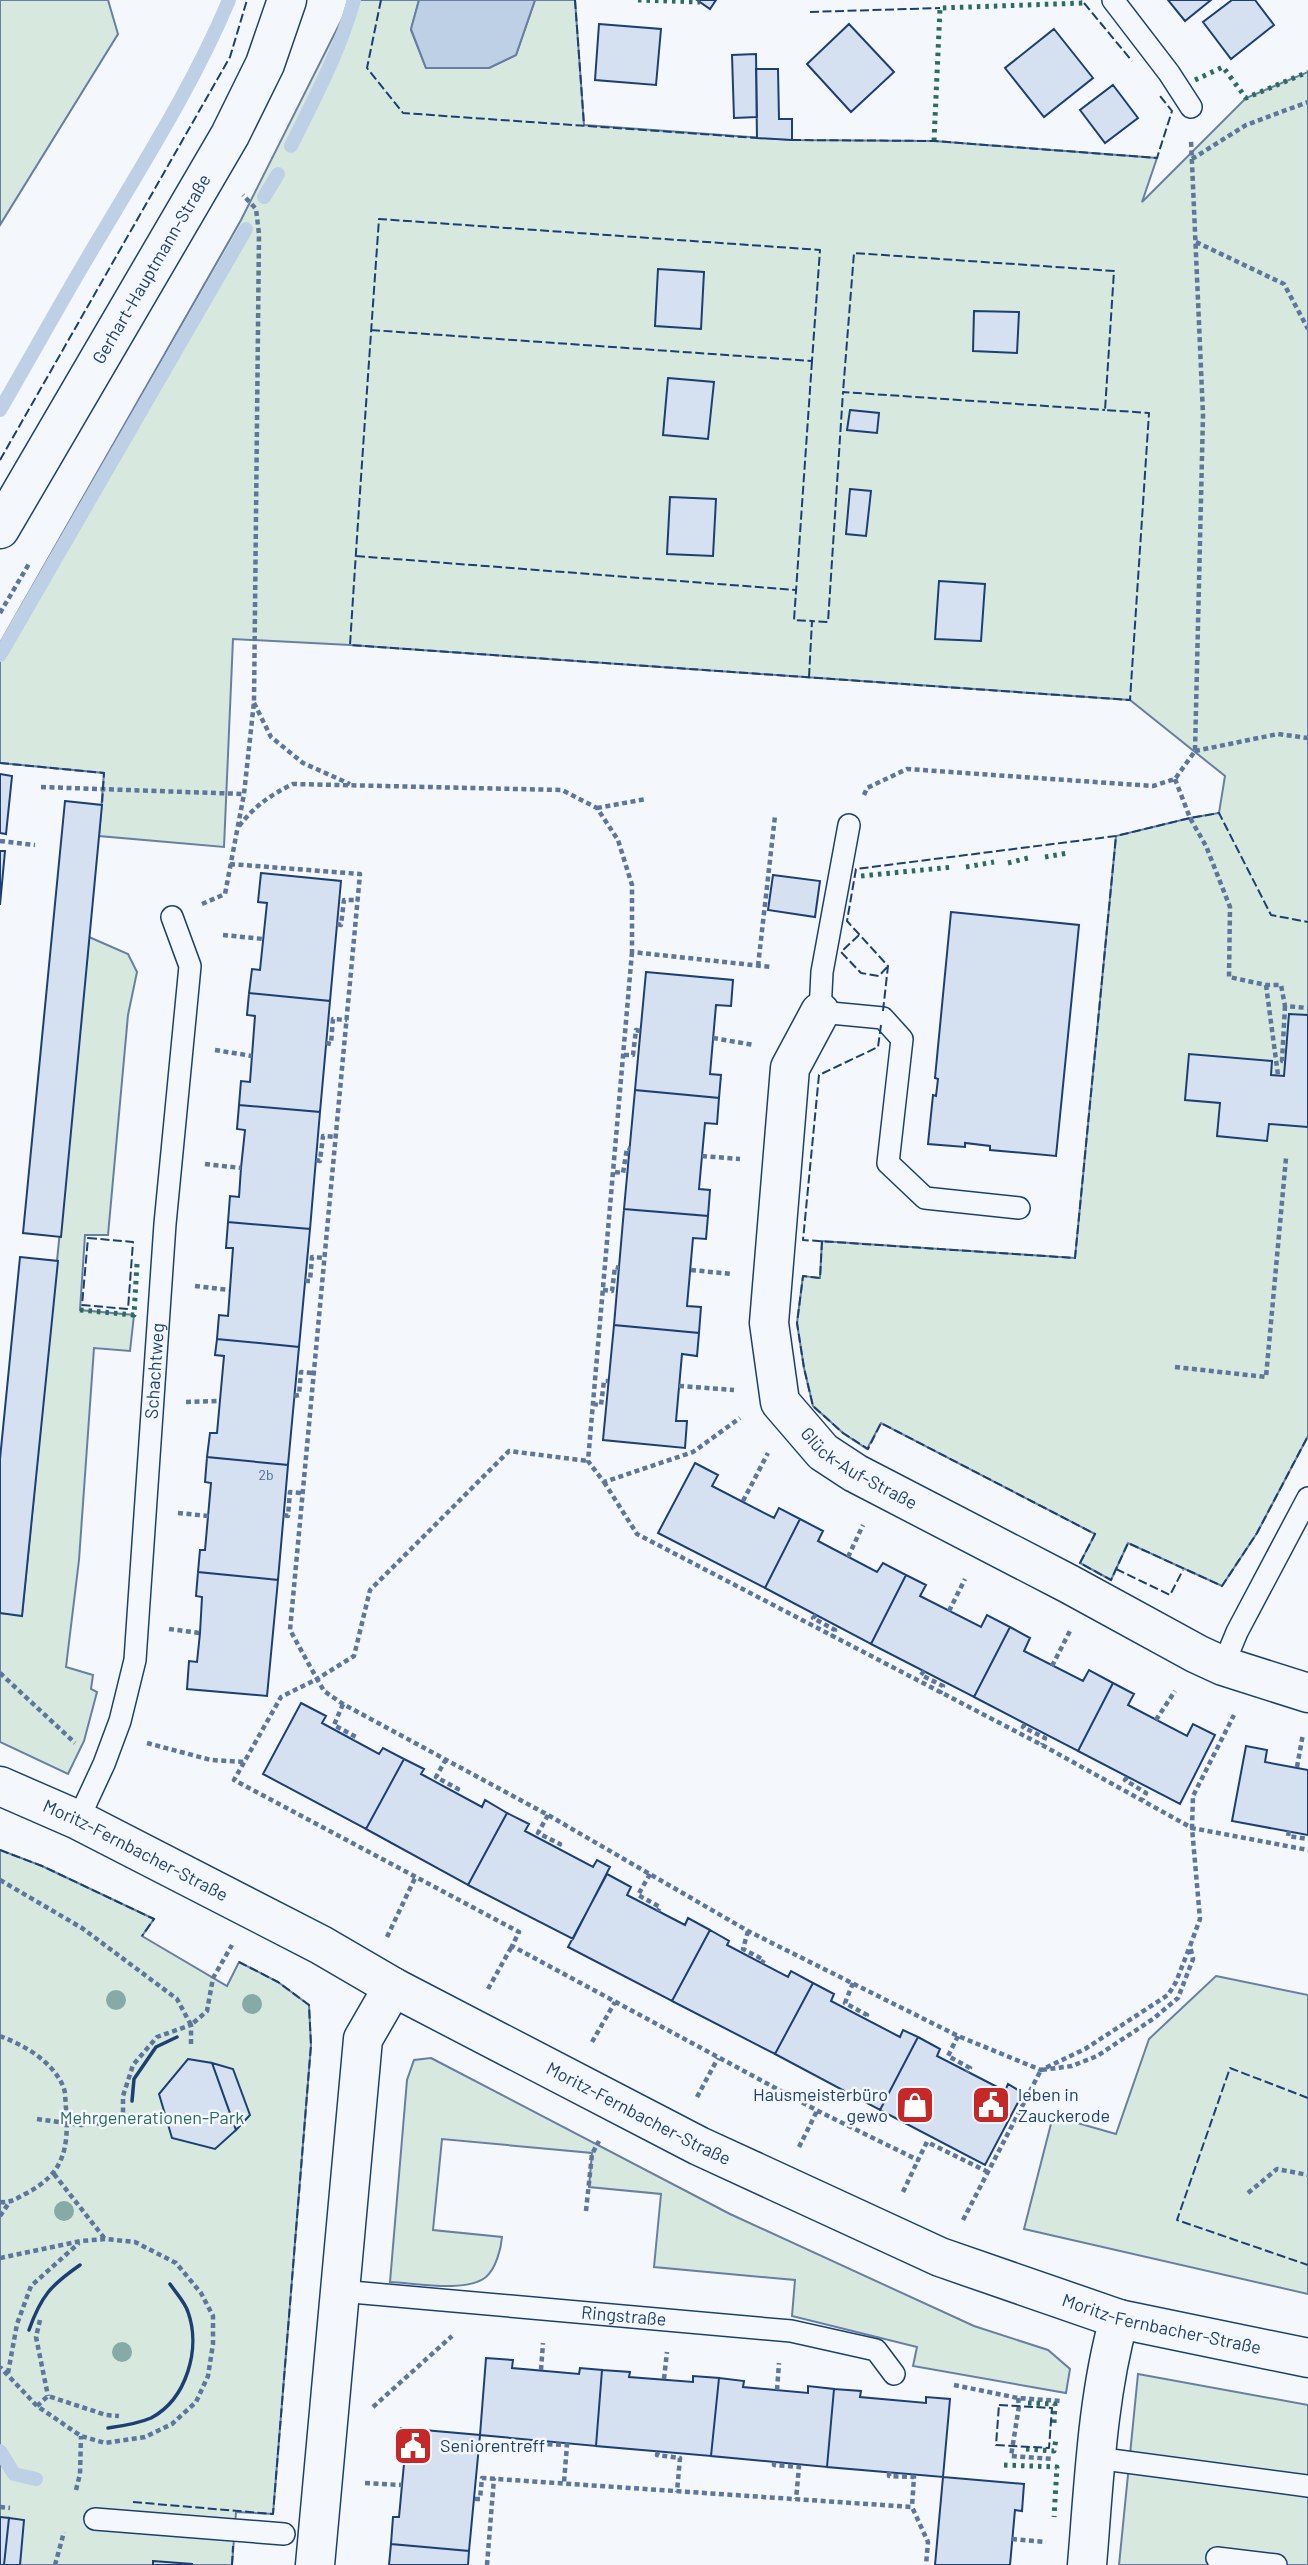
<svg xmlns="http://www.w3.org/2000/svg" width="1308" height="2565" font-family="Barlow,sans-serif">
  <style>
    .green { fill: #d7e8df; stroke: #687fa3; stroke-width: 2 }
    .water { fill: #bed0e5; stroke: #687fa3; stroke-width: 2 }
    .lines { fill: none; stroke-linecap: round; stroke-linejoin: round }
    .stream { stroke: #bed0e5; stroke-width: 14 }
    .building { fill: #d5e0f0; stroke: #1d3f73; stroke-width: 2 }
    .lane-casing { stroke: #1d3f73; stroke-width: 24 }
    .street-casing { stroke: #1d3f73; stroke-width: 41 }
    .path { stroke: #5e769c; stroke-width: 4.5; stroke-dasharray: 5 3.5; stroke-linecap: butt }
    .lane { stroke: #f4f7fb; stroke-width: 21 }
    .street { stroke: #f4f7fb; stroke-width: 38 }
    .hedge { stroke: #2c6c60; stroke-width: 5; stroke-dasharray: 3.5 5; stroke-linecap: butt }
    .fence { stroke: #1d3f73; stroke-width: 2; stroke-dasharray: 9 3.5; stroke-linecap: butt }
    .wall { stroke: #1d3f73; stroke-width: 3.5 }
    .tree { fill: #86aba6 }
    .labels { text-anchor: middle; stroke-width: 5; stroke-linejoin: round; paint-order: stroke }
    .number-label { font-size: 14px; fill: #4b6792 }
    .street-label { font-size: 18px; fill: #1d3f73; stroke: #f4f7fb }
    .poi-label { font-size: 18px; fill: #1d3f73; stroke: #f4f7fb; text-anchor: start }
    .park-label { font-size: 18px; fill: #2c6c60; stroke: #f4f7fb }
  </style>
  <rect width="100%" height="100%" fill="#f4f7fb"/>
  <path class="green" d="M0,0h108l10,34 -118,191z
    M348,0h71l-8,30 15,38h63l27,-13 19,-55h40l9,125 208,15 142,1 223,17 -15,44 104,-104 62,-26v1364l-51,97 -35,53 -94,-43 -17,37 -31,-17 15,-29 -214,-111 -14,26 -24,-16 -30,-27 -9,-38 -7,-45 6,-47 17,2 2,-37 253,17 41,-422 74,-18 29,-5 6,-37 -95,-76 -780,-55 -117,-6 -9,208 -125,-11 5,-63 -104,-10v-120l241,-423 102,-203z
    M89,937l39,17 9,18 -9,43 -20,220h-23l-5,75 54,5 -4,36 -36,-3 -15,212 -13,107 27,8 -2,14 6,3 -13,49 -16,33 -68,-32v-129l22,2z
    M0,1850l42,16 112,53 -12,17 85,50 12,-24 39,20 31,23 2,40 -38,469 -37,-2 -4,53h-232z
    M1216,1976l92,19v299l-284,-65 29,-113 63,18 33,-95z
    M431,2058l299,156 244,112 74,24 22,19 -4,24 -153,-27 4,-19 -125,-31 3,-36 -141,-13 7,-73 -72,-7 3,-34 -150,-14 -9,91 69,7c-1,12 -6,31 -16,40 -20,16 -70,6 -96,5l17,-202 7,-20z
    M1138,2374l170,31v160h-189z"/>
  <path class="water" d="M419,0h116l-19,55 -27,13h-63l-15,-39z"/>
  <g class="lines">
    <path class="stream" d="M291,146c23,-47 49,-95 63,-146
      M264,197l14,-23
      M0,410c35,-60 68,-121 104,-180 45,-76 91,-149 125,-230
      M0,655l246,-426
      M0,2451l14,23 22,5"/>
  </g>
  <path class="building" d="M697,0h19l-6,9z
    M1168,0h43l-26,21z
    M1232,0h23l19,25 -43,34 -28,-37z
    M599,24l62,5 -5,56 -61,-5z
    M849,24l45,48 -43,40 -44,-48z
    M1054,29l39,49 -49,39 -39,-49z
    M756,54l1,63 -23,1 -2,-63z
    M756,69h22l1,50h13v21l-35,-2z
    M1113,85l25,33 -33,25 -25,-33z
    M658,269l46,3 -3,57 -46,-3z
    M974,311l45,1 -2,41 -44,-2z
    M668,378l46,4 -6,57 -45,-4z
    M850,410l29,3 -2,20 -30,-3z
    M850,489l21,2 -5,45 -20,-2z
    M670,497l46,2 -3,57 -46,-2z
    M939,581l46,3 -4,57 -46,-2z
    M0,774l12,2 -6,58 -6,-1z
    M65,801l37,4 -41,432 -38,-4z
    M0,851h5l-5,54z
    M261,873l80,8 -11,120 -81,-8 3,-24 8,1 7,-67 -9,-1z
    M773,875l47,6 -5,36 -47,-7z
    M951,912l128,13 -23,231 -66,-6v-4l-25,-3v4l-37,-3 5,-49 3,1 2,-17 -3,-1z
    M646,972l87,8 -2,26 -15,-1 -6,69 11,1 -2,23 -84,-8z
    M249,993l81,8 -10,111 -81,-7 2,-24 9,1 5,-66 -8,-1z
    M1289,1014l19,1v112l-39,-3 -2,17 -50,-5 3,-33 -35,-3 4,-46 83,7 -1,14 13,1z
    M635,1090l84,8 -2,26 -12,-1 -6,66 11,1 -2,26 -84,-7z
    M239,1105l81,7 -10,117 -82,-7 2,-26 9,1 2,-29 4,-38 -8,-1z
    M624,1209l84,7 -2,23 -13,-1 -6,68 14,1 -2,26 -85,-8z
    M228,1222l82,7 -11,118 -82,-8 2,-24 9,1 5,-68h-7z
    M20,1257l38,4 -36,355 -22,-3v-154z
    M614,1325l85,8 -2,23 -15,-2 -6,67h11l-2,27 -82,-8z
    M217,1339l82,8 -11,118 -81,-8 3,-24h7l7,-77 -9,-1z
    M207,1457l81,8 -10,115 -80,-8 2,-22h5l6,-67 -6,-1z
    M695,1463l23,12 -6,11 62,32 5,-10 21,11 -35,69 -107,-55z
    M800,1519l23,12 -5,10 59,31 6,-9 23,12 -35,69 -106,-56z
    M198,1572l80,8 -11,116 -80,-7 2,-28 8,1 3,-29 2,-36 -6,-1z
    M906,1575l20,10 -6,11 61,31 6,-12 23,12 -36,70 -103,-53z
    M1010,1627l20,11 -6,13 59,30 6,-11 24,13 -35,68 -104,-54z
    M1113,1683l21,11 -6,11 59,31 6,-12 22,11 -35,69 -102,-53z
    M301,1703l25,13 -4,7 57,31 4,-6 21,11 -38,70 -103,-55z
    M1246,1746l21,4 -2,12 43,8v65l-76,-14z
    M404,1759l20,10 -3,5 61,33 3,-7 22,13 -39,72 -102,-56z
    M507,1813l22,11 -4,7 68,36 4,-7 13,7 -37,72 -105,-54z
    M607,1874l24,13 -4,8 58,30 3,-7 22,12 -38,71 -104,-54z
    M710,1930l19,11 -2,4 61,32 3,-6 22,12 -38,71 -103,-53z
    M813,1983l21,11 -3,7 69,36 3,-7 15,7 -38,73 -105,-56z
    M918,2037l22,12 -3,7 68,35 3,-7 15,9 -38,72 -105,-55z
    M188,2059l24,4 24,67 -21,19 -43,-11 -13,-44z
    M212,2063l21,6 17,46 -14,15z
    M486,2358l27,2 -1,8 67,6 1,-6 22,2 -6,76 -116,-11z
    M602,2370l28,2 -1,5 64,5v-6l26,2 -8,78 -115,-10z
    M719,2378l25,3 -1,6 65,6v-7l26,3 -7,78 -116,-11z
    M834,2389l27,2 -1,6 66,6v-6l24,2 -7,78 -116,-10z
    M401,2428l79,7 -11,116 -78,-7 2,-27h6l6,-64h-6z
    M943,2477l81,7 -2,27 -7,-1 -5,55h-75z
    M0,2517l9,1 -5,47h-4z
    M9,2518l15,2 -4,45h-16z
    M391,2544l78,7 -1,14h-79z
    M153,2561l39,3v1h-39z"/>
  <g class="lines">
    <defs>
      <g id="lane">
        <path d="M1113,0l56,73 22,34"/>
        <path d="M849,825l-27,147 -2,40 63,6 19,21 -14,124 37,35 94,10"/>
        <path d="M1223,1666l14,-34 71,-134"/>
        <path id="s1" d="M78,1820l26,-56 16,-43 15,-61 30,-436 25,-258 -18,-49"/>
        <path id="s2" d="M340,2291l451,40 85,19 18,24"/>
        <path d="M1096,2458l212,28"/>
        <path d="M95,2519l189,15"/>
        <path d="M1217,2558l59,7"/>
      </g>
      <g id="street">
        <path id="s3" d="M0,529l230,-394 35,-71 22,-64"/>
        <path id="s4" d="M820,1012l-30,56 -21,255 11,79 43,50 32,21 214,111 128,70 26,12 85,27"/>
        <path id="s5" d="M0,1786l78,34 243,125 72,42 306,159 241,111 179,62 189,39"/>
        <path d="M315,2565l48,-526 30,-52"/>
        <path d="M1087,2565c7,-82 10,-167 32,-246"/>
      </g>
    </defs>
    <use href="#lane" class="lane-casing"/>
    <use href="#street" class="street-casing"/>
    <path class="path" d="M1192,159l54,-34 62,-23
      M1196,242l88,42 24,45
      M0,613l30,-51
      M254,703l17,34 32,26 47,21
      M1195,751l83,-17 30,4
      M1175,779l15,39 16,28 24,61 -1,70 37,8h15l4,21 23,2
      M41,787l203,7
      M864,795l3,-7 40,-19 246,17 22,-7 20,-28 8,-336 -12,-275
      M597,808l49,-9
      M239,826c16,-20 31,-31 54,-42l269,6 35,18 21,32 14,45v67l139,15
      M0,841l35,4
      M230,864l130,10 -70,756 27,49 37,-23 16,-66 139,-139 79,10
      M202,904l23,-10 19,-100 10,-92 5,-468 -3,-25 -13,-14
      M337,924l4,1 3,-25h14
      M223,935l40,4
      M632,952l-44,509 16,21 89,-30 47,-34
      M758,966l17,-150
      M1266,985l12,90
      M1285,1006l-3,55h3
      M713,1038l41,7
      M326,1043l5,1 2,-25 14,1
      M215,1050l37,6
      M624,1055h9l3,-25 4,1
      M702,1156l38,3
      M316,1160l4,1 3,-25 13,1
      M205,1164l36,4
      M615,1172l8,1 4,-25 3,1
      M691,1270l41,4
      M305,1281h5l2,-24 13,1
      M195,1286l34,4
      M603,1290l9,1 3,-24 4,1
      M1175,1367l91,10 20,-219
      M679,1386l55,4
      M294,1396l5,-1 2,-23 12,1
      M186,1402l34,-1
      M593,1404l8,1 3,-24h4
      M604,1482l33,52 405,211 150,83 116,22
      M743,1501l25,-48
      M178,1513l31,3
      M284,1515l4,1 2,-24 11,1
      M848,1557l15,-32
      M949,1611l16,-32
      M816,1615l-3,3 22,12 -3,7
      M169,1629l31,4
      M1052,1666l18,-35
      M924,1671l-3,4 22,11 -3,7
      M0,1673l75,70
      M343,1704l-9,21 22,12 -2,3
      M1156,1720l19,-29
      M1025,1724l-2,3 22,11 -3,7
      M147,1743l64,17 34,2
      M446,1759l-10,18 22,12 -3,3
      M1297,1767l6,-33
      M1127,1777l-2,3 21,13 -3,6
      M548,1815l-10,18 22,11 -2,4
      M1289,1831l-1,5 20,3
      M650,1874l-12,21 22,12 -2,4
      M0,1880l82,48 95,71 14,26 16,-14 6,-33 19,-33
      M748,1931l-5,18 21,11 -2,3
      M387,1937l28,-59
      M853,1983l-8,20 22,12 -3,3
      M488,1989l24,-43
      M0,2036c24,9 52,25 63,50 3,6 2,15 3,22 3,41 -2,66 -41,86 -9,5 -15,9 -25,8
      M958,2036l-10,20 22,12 -3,4
      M592,2042l23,-40
      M697,2097l21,-39
      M37,2119l44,6 58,-6
      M123,2121v-25l10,-31 24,-28 34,-12v21
      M799,2147l18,-36
      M988,2172l-61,-30 -9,18 -100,-49 -306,-165 7,-14 -285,-152 47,-83 36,-18 7,12 19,13 205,111 200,116 210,105 83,34 44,-21 83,-54 8,-13 14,-36
      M54,2174l51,65
      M903,2192l15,-32
      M1248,2193l29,-24 31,6
      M586,2211l6,-57 7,-13
      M0,2216l9,-13
      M963,2220l78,-150 31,-4 25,-10 56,-37 25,-21 15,-39 -3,-13 10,-27 -8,-91 1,-32 41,-81
      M0,2258l81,-17 24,-2 30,3 41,21 25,30 12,23v28l-5,32 -12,26 -24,22 -27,13 -40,6 -24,-7 -44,-30 -37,-39
      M40,2320l-4,17 12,59
      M541,2370l2,-27
      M8,2373l9,-49 14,-38 48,-43
      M664,2379l3,-27
      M954,2385l64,13 42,3
      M777,2390l2,-27
      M1018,2398l1,8 -8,50 42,3
      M37,2406l11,-10 58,19 13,1
      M373,2407l79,-71
      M542,2441v3l25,1 -3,37
      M658,2452l-1,3 23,3 -3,34
      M774,2462v3l25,2 -3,32
      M889,2472v4l25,1 -2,30
      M365,2483l37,2
      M76,2490l4,-16 1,-38
      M475,2499h5l2,-21 430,29 16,35 -2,23
      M0,2507l10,1
      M1012,2539l34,3
      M55,2565l9,-33
      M487,2565l7,-87"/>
    <use href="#lane" class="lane"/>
    <use href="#street" class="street"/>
    <path class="hedge" d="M638,0l62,2
      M1195,80l28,-13 23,31 62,-26
      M934,141l6,-133 144,-5 -2,-3
      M1045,857l23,-4
      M1008,863l24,-6
      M966,867l28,-5
      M861,876l92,-9
      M80,1310l54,5 3,-51
      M1028,2403l27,1 -1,19
      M1026,2449l28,2 2,-12
      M1004,2465l53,2 -3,50"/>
    <path class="fence" d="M381,0l-14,68 36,45 354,25
      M575,0l9,125
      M1084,3l48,58
      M810,12l130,-4
      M792,140l142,1 223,17 15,-47 -12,-15
      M371,330l441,31 8,-111 -441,-31c-10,142 -20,284 -29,426l780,55 19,-287 -44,-3 9,-139 -260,-18 -11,139
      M812,361l-18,259 18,1
      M0,460l230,-403 17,-57
      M356,556l440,34
      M809,677l3,-56 16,1 15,-230 262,18
      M0,763l104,10 -2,32
      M859,935l-18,17 20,21 18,3 9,-10
      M883,1011l5,-45 -41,-45 9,-52 260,-33 74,-18 29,-5 52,102 37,7
      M881,1025l-3,22 -59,28 -16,165 272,18 41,-422
      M88,1238l45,4 -5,67 -46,-4z
      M822,1241l-2,37 -17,-2 -6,47 7,45 9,38 30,27 25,16 13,-26 214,111 -15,29 31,17 17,-37 94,43 35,-53 51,-97
      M1116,1569l54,26 13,-25
      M0,1850l42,16 112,53 -12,17
      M1308,2098l-78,-30 -53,152 131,45
      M999,2405l53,3 -3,40 -53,-3z
      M133,2502l140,12 38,-469 -2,-40 -31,-23 -39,-20
      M232,2565l1,-19"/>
    <path class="wall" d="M132,2101l2,-22 22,-32 21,-10
      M29,2330c12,-34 22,-45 51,-65
      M108,2428c14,-2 29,-4 43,-10 36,-19 50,-70 37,-106 -3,-10 -12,-19 -18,-28"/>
  </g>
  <g class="tree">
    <circle cx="116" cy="2000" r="10"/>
    <circle cx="252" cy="2004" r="10"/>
    <circle cx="64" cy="2211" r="10"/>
    <circle cx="122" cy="2352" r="10"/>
  </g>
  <defs>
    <symbol id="shop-square" viewBox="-11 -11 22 22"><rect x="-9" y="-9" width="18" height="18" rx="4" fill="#c62828" stroke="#f4f7fb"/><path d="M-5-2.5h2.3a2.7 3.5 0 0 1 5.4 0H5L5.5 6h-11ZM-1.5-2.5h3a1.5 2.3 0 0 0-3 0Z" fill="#fff"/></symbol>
    <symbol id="civic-square" viewBox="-11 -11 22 22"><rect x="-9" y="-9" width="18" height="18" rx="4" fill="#c62828" stroke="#f4f7fb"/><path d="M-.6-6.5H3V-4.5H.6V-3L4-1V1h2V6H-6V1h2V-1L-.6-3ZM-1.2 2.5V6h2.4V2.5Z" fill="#fff"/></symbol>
  </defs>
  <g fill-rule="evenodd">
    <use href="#shop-square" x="893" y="2083" width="44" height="44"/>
    <use href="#civic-square" x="969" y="2083" width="44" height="44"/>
    <use href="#civic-square" x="391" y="2424" width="44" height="44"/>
  </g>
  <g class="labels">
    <g class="number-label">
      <text x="266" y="1480">2b</text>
    </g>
    <g class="street-label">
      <text dy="6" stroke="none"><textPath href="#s3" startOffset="301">Gerhart-Hauptmann-Straße</textPath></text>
      <text dy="6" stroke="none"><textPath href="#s1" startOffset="460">Schachtweg</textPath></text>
      <text dy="6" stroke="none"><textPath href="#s4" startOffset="504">Glück-Auf-Straße</textPath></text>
      <text dy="6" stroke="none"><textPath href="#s5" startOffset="150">Moritz-Fernbacher-Straße</textPath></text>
      <text dy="6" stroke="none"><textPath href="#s5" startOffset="718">Moritz-Fernbacher-Straße</textPath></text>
      <text dy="6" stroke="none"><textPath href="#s2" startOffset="285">Ringstraße</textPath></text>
      <text dy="6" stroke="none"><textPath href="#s5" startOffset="1284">Moritz-Fernbacher-Straße</textPath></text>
    </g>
    <g class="poi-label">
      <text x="888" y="2101" text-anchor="end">Hausmeisterbüro<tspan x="888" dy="21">gewo</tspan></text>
      <text x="1018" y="2101">leben in<tspan x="1018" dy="21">Zauckerode</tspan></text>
      <text x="440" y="2452">Seniorentreff</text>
    </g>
    <g class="park-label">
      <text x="152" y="2124">Mehrgenerationen-Park</text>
    </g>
  </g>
</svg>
